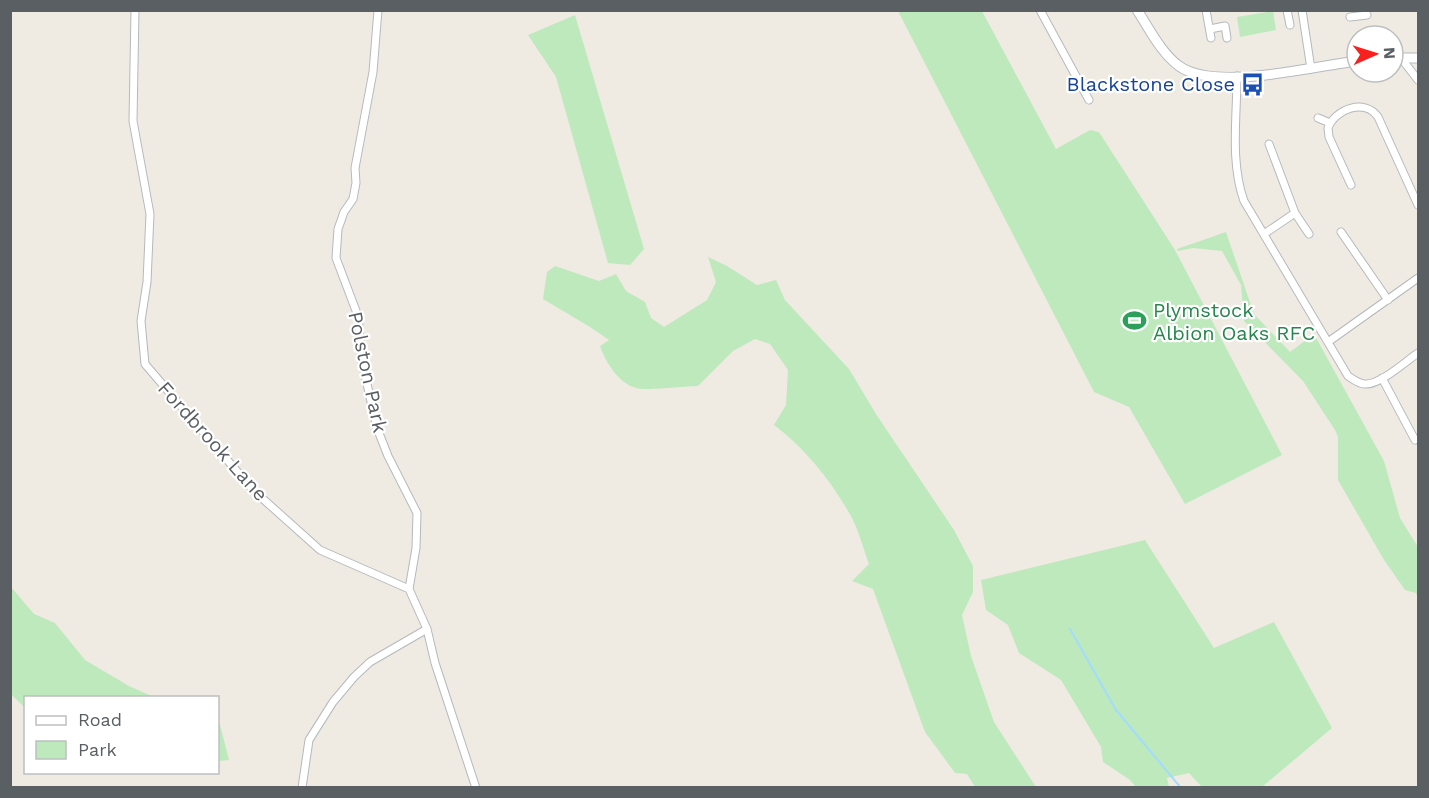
<svg xmlns="http://www.w3.org/2000/svg" width="1429" height="798" font-family="'Work Sans',sans-serif">
  <style>
    .green { fill: #bee9bc }
    .lines { fill: none; stroke-linecap: round; stroke-linejoin: round }
    .stream { stroke: #a2dcff; stroke-width: 2 }
    .minor-casing { stroke: #b5b9be; stroke-width: 9 }
    .tertiary-casing { stroke: #b5b9be; stroke-width: 11 }
    .minor { stroke: #fff; stroke-width: 7 }
    .tertiary { stroke: #fff; stroke-width: 9 }
    .labels { text-anchor: middle; stroke-width: 4.5; stroke-linejoin: round; paint-order: stroke }
    .transit-label { font-size: 20px; fill: #164399; stroke: #fff; text-anchor: end }
    .leisure-label { font-size: 20px; fill: #27864d; stroke: #fff; text-anchor: start }
    .street-label { font-size: 20px; fill: #5a5f64; stroke: #fff }
  </style>
  <rect width="100%" height="100%" fill="#efebe2"/>
  <path class="green" d="M898,11h84l74,138 34,-19 9,2 76,118 107,205 -97,49 -56,-97 -35,-15z
    M1273,11l3,19 -36,7 -3,-20z
    M575,15l69,234 -14,16 -22,-2 -52,-186 -28,-42z
    M1226,232l28,82 36,38 24,-18 70,127 16,57 18,29v50l-2,-4 -11,-3 -21,-30 -46,-80v-43l-3,-7 -32,-49 -59,-60 -3,-36 -19,-34 -29,-3 -15,3 -1,-2z
    M708,257l19,9 30,19 19,-5 9,20 64,69 27,45 78,116 19,36v26l-11,23 9,41 23,66 42,65h-61l-8,-13 -12,-1 -30,-41 -52,-143 -21,-8 17,-17c-6,-16 -10,-33 -18,-48 -20,-35 -45,-67 -77,-91l12,-20 2,-35 -18,-26 -15,-5 -22,12 -35,35c-13,0 -51,5 -62,2 -18,-5 -31,-27 -36,-42l9,-6 -19,-13 -47,-28 4,-27 8,-6 44,15 17,-7 10,17 19,11 6,16 13,9 43,-27 9,-18z
    M1145,540l69,108 60,-26 58,106 -70,59h-60l-13,-14 -22,5 2,9h-33l-6,-7 -27,-18 -2,-15 -40,-67 -42,-27 -11,-28 -22,-15 -5,-30z
    M11,587l23,27 21,9 30,37 44,26 25,11 -128,1 -1,10 -14,-14z
    M218,717l11,43 -11,1z"/>
  <g class="lines">
    <path class="stream" d="M1070,629l46,81 65,78"/>
    <defs>
      <path id="minor" d="M135,10l-2,111 17,93 -3,68 -6,39 4,43 108,126 67,60 89,39 18,40 8,34 41,125
        M378,10l-5,62 -18,96 1,15 -3,16 -9,13 -6,17 -2,29 22,58 4,46 15,66 11,28 29,57 -1,35 -7,41
        M1040,10l49,90
        M1206,10l5,28
        M1287,10l3,15
        M1302,10l9,59
        M1350,17l17,-2
        M1210,29l15,-3 2,12
        M1401,58l17,22
        M1237,76c0,41 -7,86 7,125l104,175c6,4 11,8 17,8 15,1 41,-23 53,-31
        M1318,118l12,5
        M1269,144l26,69 14,21
        M1351,185l-22,-48 -1,-9c7,-19 37,-30 50,-11l40,88
        M1341,232l47,68
        M1264,234l31,-21
        M1328,342l90,-64
        M1382,378l33,62
        M302,788l7,-48 24,-38 21,-25 16,-15 57,-33"/>
      <path id="tertiary" d="M1137,10c12,18 24,43 42,56 36,26 135,0 178,-5
        M1393,58h25"/>
    </defs>
    <use href="#minor" class="minor-casing"/>
    <use href="#tertiary" class="tertiary-casing"/>
    <use href="#minor" class="minor"/>
    <use href="#tertiary" class="tertiary"/>
  </g>
  <defs>
    <symbol id="bus-bare" viewBox="-9 -9 18 18"><path d="M-5-6H5V4H4V6H2V4H-2V6H-4V4H-5ZM-3.5-4V0h7V-4ZM-3.5 1.2v1.5H-2V1.2ZM2 1.2v1.5H3.5V1.2Z" fill="#1a4fb4" stroke="#fff" stroke-width="2.5" paint-order="stroke"/></symbol>
    <symbol id="stadium-bare" viewBox="-9 -9 18 18"><path d="M0-5a6.5 5 0 1 0 0 10a6.5 5 0 1 0 0-10ZM-3.5-1.8h7v3.6h-7Z" fill="#2e9e5b" stroke="#fff" stroke-width="2.5" paint-order="stroke"/></symbol>
  </defs>
  <g fill-rule="evenodd">
    <use href="#bus-bare" x="1236" y="68" width="33" height="33"/>
    <use href="#stadium-bare" x="1118" y="304" width="33" height="33"/>
  </g>
  <g class="labels">
    <g class="transit-label">
      <text x="1235" y="91">Blackstone Close</text>
    </g>
    <g class="leisure-label">
      <text x="1153" y="317">Plymstock<tspan x="1153" dy="23">Albion Oaks RFC</tspan></text>
    </g>
    <g class="street-label">
      <text transform="translate(368 372) rotate(78)" y="7">Polston Park</text>
      <text transform="translate(213 441) rotate(48)" y="7">Fordbrook Lane</text>
    </g>
  </g>
  <rect width="1429" height="798" fill="none" stroke="#5a5f64" stroke-width="24"/>
  <rect x="24" y="696" width="195" height="78" fill="#ffffff" stroke="#bdbfc1" stroke-width="1.5"/>
  <rect x="36" y="716" width="30" height="9" fill="#ffffff" stroke="#bdbfc1" stroke-width="1.5"/>
  <text x="78" y="726" font-size="18" fill="#5a5f64">Road</text>
  <rect x="36" y="741" width="30" height="18" fill="#bee9bc" stroke="#bdbfc1" stroke-width="1.5"/>
  <text x="78" y="756" font-size="18" fill="#5a5f64">Park</text>
  <g transform="translate(1375 54) rotate(87)"><circle r="28" fill="#ffffff" stroke="#bdbfc1" stroke-width="1.5"/>
  <path d="M0-4.5L10 22L0 15L-10 22Z" fill="#fa201d"/>
  <text y="-9" font-size="16" font-weight="bold" text-anchor="middle" fill="#5a5f64">N</text>
  </g>
</svg>
